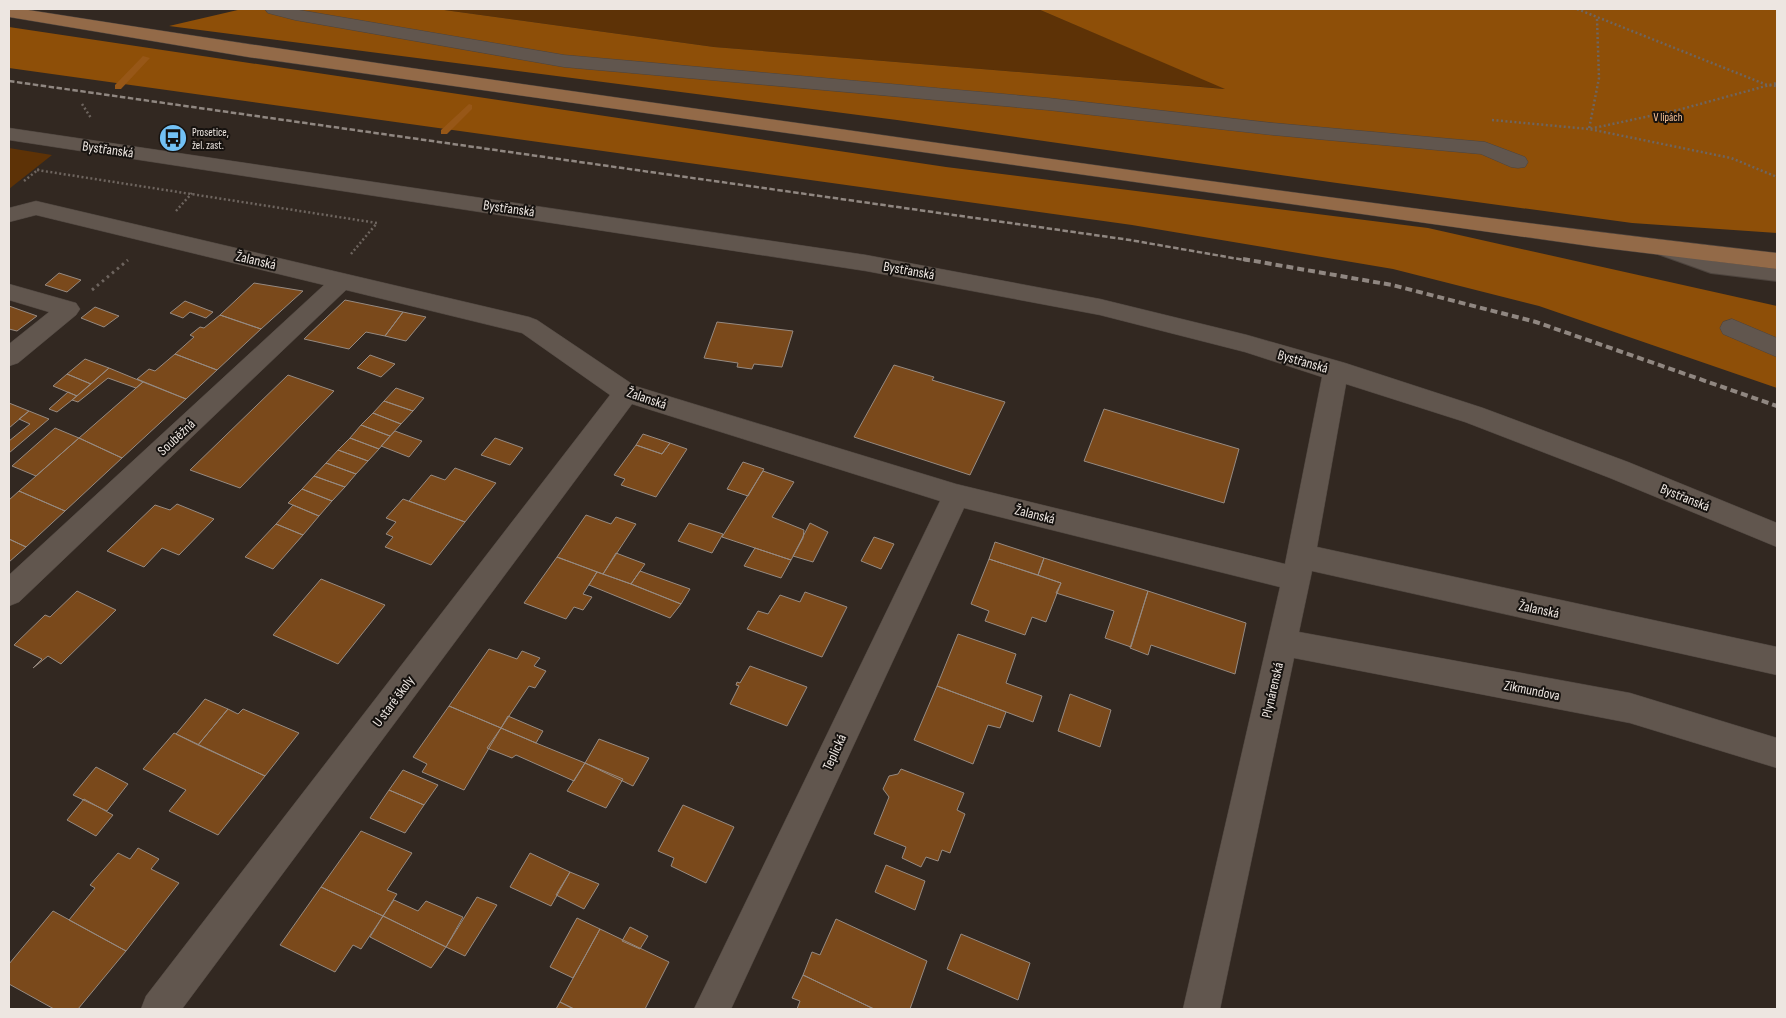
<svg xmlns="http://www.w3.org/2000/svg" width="1786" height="1018" font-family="'Sofia Sans Condensed',sans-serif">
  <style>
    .green { fill: #5d3206 }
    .forest { fill: #8e4f08 }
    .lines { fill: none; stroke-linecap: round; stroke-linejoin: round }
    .stream { fill: #975717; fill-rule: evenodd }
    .building { fill: #7a491b; stroke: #968a81 }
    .service-casing { stroke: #4d443e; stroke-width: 2 }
    .minor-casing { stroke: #4d443e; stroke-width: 1 }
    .primary-casing { stroke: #4d443e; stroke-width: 1 }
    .path-far1 { stroke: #6e655f; stroke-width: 2.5; stroke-dasharray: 2 2.5; stroke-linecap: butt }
    .path { stroke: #6e655f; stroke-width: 3; stroke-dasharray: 2.5 4; stroke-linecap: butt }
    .service { fill: #61564e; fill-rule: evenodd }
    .minor { fill: #61564e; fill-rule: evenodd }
    .primary { fill: #936a48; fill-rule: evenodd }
    .rail-far1 { stroke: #908781; stroke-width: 2.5; stroke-dasharray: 5.5 2.5; stroke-linecap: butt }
    .rail { stroke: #908781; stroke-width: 4; stroke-dasharray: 7 4; stroke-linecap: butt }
    .labels { text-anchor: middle; stroke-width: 4; stroke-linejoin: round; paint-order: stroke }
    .far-park-label { font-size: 11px; fill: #fcc599; stroke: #16120f }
    .far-poi-label { font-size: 11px; fill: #ede6e1; stroke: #16120f; text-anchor: start }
    .street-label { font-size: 14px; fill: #ede6e1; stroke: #16120f }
  </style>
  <rect width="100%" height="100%" fill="#322821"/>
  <path class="green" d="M437,9h601l189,80 -513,-42z
    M9,148l43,7 -43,34z"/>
  <path class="forest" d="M242,9h195l277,38 511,42 -187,-80h739v224l-145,-10 -295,-40 -440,-63 -728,-94z
    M9,27l937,140 482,61 349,78v82l-238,-82 -146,-37 -261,-44 -1123,-157z"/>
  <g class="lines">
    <path class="stream" d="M143,56l7,2 -29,31h-6v-4z
      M469,104l3,1v4l-25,25h-6v-4z"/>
  </g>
  <path class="building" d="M59,273l22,7 -14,12 -22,-7z
    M254,283l49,8 -42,38 -41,-14z
    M345,300l58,12 -18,24 -19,-4 -17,17 -45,-10z
    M185,301l28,11 -7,6 -16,-6 -7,6 -13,-5z
    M9,306l28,10 -20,15 -8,-2z
    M95,307l24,9 -15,11 -23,-9z
    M403,312l23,5 -20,24 -21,-5z
    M220,315l41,14 -44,41 -42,-16 19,-17 -4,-2 10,-8 4,1z
    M717,322l76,9 -11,36 -28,-3 -2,5 -15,-2 1,-4 -34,-5z
    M175,354l42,16 -31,29 -49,-20 12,-10 6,2z
    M370,355l25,9 -14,13 -24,-9z
    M85,359l24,9 -18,16 -24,-10z
    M894,365l40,12 -2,3 73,22 -35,73 -116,-38z
    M109,368l34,14 -7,6 -28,-10 -30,24 -6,-2z
    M67,374l24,10 -14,12 -24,-10z
    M288,375l46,16 -94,97 -50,-18z
    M143,382l43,17 -64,59 -43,-20z
    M396,388l28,10 -11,13 -29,-10z
    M68,392l9,4 -20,16 -8,-3z
    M384,401l29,10 -12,13 -28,-11z
    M9,403l20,8 -20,17z
    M1104,409l135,40 -15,54 -140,-42z
    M29,411l20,8 -40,34v-12l21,-17 -11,-5z
    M373,413l28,11 -11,12 -29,-11z
    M361,425l29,11 -11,13 -29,-11z
    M55,428l24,10 -43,38 -24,-10z
    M395,431l27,10 -13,16 -28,-11z
    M643,434l27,9 -8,11 -26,-9z
    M79,438l43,20 -57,53 -46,-20z
    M350,438l29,11 -11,12 -30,-11z
    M495,438l28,10 -13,17 -29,-10z
    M670,443l17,6 -31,48 -35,-12 4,-6 -11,-4 22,-30 26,9z
    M338,450l30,11 -12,13 -30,-11z
    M743,462l21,7 -16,27 -21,-7z
    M326,463l30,11 -11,13 -31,-11z
    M455,468l41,15 -31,39 -56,-21 22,-26 14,5z
    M763,471l31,11 -22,35 32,13 -1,8 -12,22 -69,-23z
    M314,476l31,11 -13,14 -30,-12z
    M302,489l30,12 -13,15 -31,-13z
    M19,491l46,20 -39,36 -17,-8v-39z
    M403,499l62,23 -34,43 -46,-18 8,-10 -7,-3 10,-12 -10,-4z
    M177,504l37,15 -35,36 -17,-7 -18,19 -37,-16 48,-46 15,5z
    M293,505l26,11 -16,19 -27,-11z
    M586,515l25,9 5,-7 20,7 -33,50 -46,-17z
    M689,523l34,11 -11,19 -34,-12z
    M810,523l18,9 -15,30 -20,-6z
    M276,524l27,11 -30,34 -28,-12z
    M874,537l20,7 -13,25 -20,-8z
    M9,539l17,8 -17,15z
    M995,542l49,16 -6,17 -49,-16z
    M755,548l36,12 -10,18 -37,-12z
    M616,553l29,11 -14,20 -28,-10z
    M557,557l40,15 -14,22 9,3 -9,13 -9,-3 -8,12 -42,-16z
    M1044,558l104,33 -17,56 -26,-9 9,-27 -58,-18 5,-10 -23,-8z
    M989,559l72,24 -15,39 -14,-5 -7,18 -40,-14 4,-10 -18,-7z
    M640,571l50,18 -9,15 -50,-20z
    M597,572l34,12 50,20 -11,14 -81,-33z
    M321,579l64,26 -47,59 -65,-29z
    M77,591l39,19 -55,54 -13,-8 -15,12 9,-9 -28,-14 31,-30 5,2z
    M1148,591l98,32 -11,51 -84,-29 -3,10 -18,-7z
    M805,592l42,15 -25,50 -75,-28 11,-18 10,3 12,-19 20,7z
    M958,634l58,20 -10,29 36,13 -9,26 -96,-36z
    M489,649l28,10 5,-8 18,7 -6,8 12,5 -11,17 -6,-2 -28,42 -52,-22z
    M750,666l57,21 -20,39 -57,-22 9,-18 -3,-1 1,-3 3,1z
    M937,686l69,26 -6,16 -12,-3 -15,39 -59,-24z
    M1070,694l41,16 -11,37 -42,-16z
    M205,699l23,10 -30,36 -22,-11z
    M449,706l52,22 -37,62 -42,-18 5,-8 -14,-7z
    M228,709l10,5 5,-5 56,24 -34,43 -67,-31z
    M508,716l35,15 -7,12 -35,-15z
    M501,728l35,15 49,20 -11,18 -58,-26 -4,3 -25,-10z
    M174,733l91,43 -47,59 -49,-24 17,-21 -43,-21z
    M599,739l50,19 -16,28 -48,-23z
    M585,763l38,16 -17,29 -39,-17z
    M96,767l32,17 -21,27 -34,-16z
    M901,769l63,24 -7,17 8,4 -15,39 -8,-3 -4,11 -12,-4 -5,10 -19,-9 4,-11 -32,-13 15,-37 -6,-8 6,-13 9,-2z
    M403,770l35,15 -14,20 -35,-15z
    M389,790l35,15 -19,28 -35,-15z
    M84,799l29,16 -17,21 -29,-16z
    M683,805l51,22 -28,56 -35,-17 3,-8 -16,-7z
    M361,831l51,22 -25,37 10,4 -14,22 -62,-29z
    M138,848l21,11 -8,10 28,14 -53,68 -57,-31 26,-32 -5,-3 28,-32 12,6z
    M530,853l40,19 -19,34 -41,-19z
    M886,865l39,16 -10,29 -40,-18z
    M570,872l29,12 -15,25 -28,-14z
    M321,887l62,29 -22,33 -8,-4 -18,27 -55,-27z
    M477,897l20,8 -32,51 -19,-9z
    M394,900l24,11 8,-10 37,16 -17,30 -63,-31z
    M53,911l73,40 -48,58h-24l-45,-25v-20z
    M383,916l63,31 -15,21 -61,-31z
    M577,918l23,11 -27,49 -23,-11z
    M836,919l91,42 -17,48h-36l-71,-34 9,-23 8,3z
    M630,927l18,9 -8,13 -18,-8z
    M600,929l69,33 -24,47h-71l-14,-7z
    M961,934l69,29 -12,37 -71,-31z
    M803,975l71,34h-77l3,-8 -8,-3z
    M560,1002l14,7h-18z"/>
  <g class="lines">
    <defs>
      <path id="service" d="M1661,243l52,18 64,8v12l-66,-8 -56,-20 -3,-4 3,-4z"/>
      <path id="minor" d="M265,9h28l271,46 484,43 225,25 212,19 40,15 3,5 -3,5 -7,1 -7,-1 -30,-13 -208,-19 -225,-25 -484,-43 -269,-47 -27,-7z
        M9,128l857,127 234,44 147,36 98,28 138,45 145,54 149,61v24l-167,-69 -145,-56 -119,-38 -29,163 460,100v28l-465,-104 -13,61 331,61 147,45v30l-147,-45 -336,-65 -74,351h-37l97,-422 -316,-79 -233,501h-37l246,-508 -308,-97 -450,605h-41l5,-13 464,-601 -88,-62 -176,-43 -327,312 -10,4v-31l315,-290 -288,-70 -27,7v-14l27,-7 493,116 8,3 98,66 321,98 329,80 37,-187 -77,-25 -145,-37 -234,-44 -857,-131z
        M9,284l67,19 4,6 -4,6 -58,48 -9,3v-22l40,-32 -40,-12z
        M1732,319l45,19v19l-54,-23 -3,-6 3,-6z"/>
      <path id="primary" d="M9,9h13c270,43 540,81 811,119 314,45 629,89 944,125v16l-181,-22 -1348,-190 -239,-40z"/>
    </defs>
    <use href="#service" class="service-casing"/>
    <use href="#minor" class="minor-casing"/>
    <use href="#primary" class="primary-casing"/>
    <path class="path-far1" d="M1577,9l190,76 10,1
      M1597,19l2,59 -10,51 89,-19 99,-27
      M82,104l9,14
      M1492,120l97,9 142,29 46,19
      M37,170l340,53
      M24,181l15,-12
      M176,211l16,-18
      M351,254l26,-31"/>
    <path class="path" d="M92,290l36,-30"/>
    <use href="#service" class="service"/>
    <use href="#minor" class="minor"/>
    <use href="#primary" class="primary"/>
    <path class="rail-far1" d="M9,81l1121,159 120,21"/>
    <path class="rail" d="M1243,259l149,26 144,37 241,84"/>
  </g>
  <defs>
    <symbol id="bus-disc" viewBox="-11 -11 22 22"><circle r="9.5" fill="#72c1f5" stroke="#16120f"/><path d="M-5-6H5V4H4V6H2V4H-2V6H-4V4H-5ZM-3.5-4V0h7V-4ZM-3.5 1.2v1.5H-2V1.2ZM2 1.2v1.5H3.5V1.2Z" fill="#111"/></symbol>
  </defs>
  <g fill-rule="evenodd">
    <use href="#bus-disc" x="157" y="122" width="32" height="32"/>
  </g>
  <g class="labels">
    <g class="far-park-label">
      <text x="1668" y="121">V lipách</text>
    </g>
    <g class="far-poi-label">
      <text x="192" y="136">Prosetice,<tspan x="192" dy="13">žel. zast.</tspan></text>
    </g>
    <g class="street-label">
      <text transform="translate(108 149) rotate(8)" y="5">Bystřanská</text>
      <text transform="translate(509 208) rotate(8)" y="5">Bystřanská</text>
      <text transform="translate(256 260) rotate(13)" y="5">Žalanská</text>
      <text transform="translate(909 270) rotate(10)" y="5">Bystřanská</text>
      <text transform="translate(1303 361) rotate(16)" y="5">Bystřanská</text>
      <text transform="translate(647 398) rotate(19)" y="5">Žalanská</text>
      <text transform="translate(176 437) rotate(-43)" y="5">Souběžná</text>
      <text transform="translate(1685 497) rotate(22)" y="5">Bystřanská</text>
      <text transform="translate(1035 514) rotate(14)" y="5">Žalanská</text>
      <text transform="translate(1539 609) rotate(12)" y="5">Žalanská</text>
      <text transform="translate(1272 690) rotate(-77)" y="5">Plynárenská</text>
      <text transform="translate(1532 690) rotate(11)" y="5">Zikmundova</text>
      <text transform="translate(393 701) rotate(-53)" y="5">U staré školy</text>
      <text transform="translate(834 752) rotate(-65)" y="5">Teplická</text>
    </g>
  </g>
  <rect width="1786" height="1018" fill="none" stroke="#ede6e1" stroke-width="20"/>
</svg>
